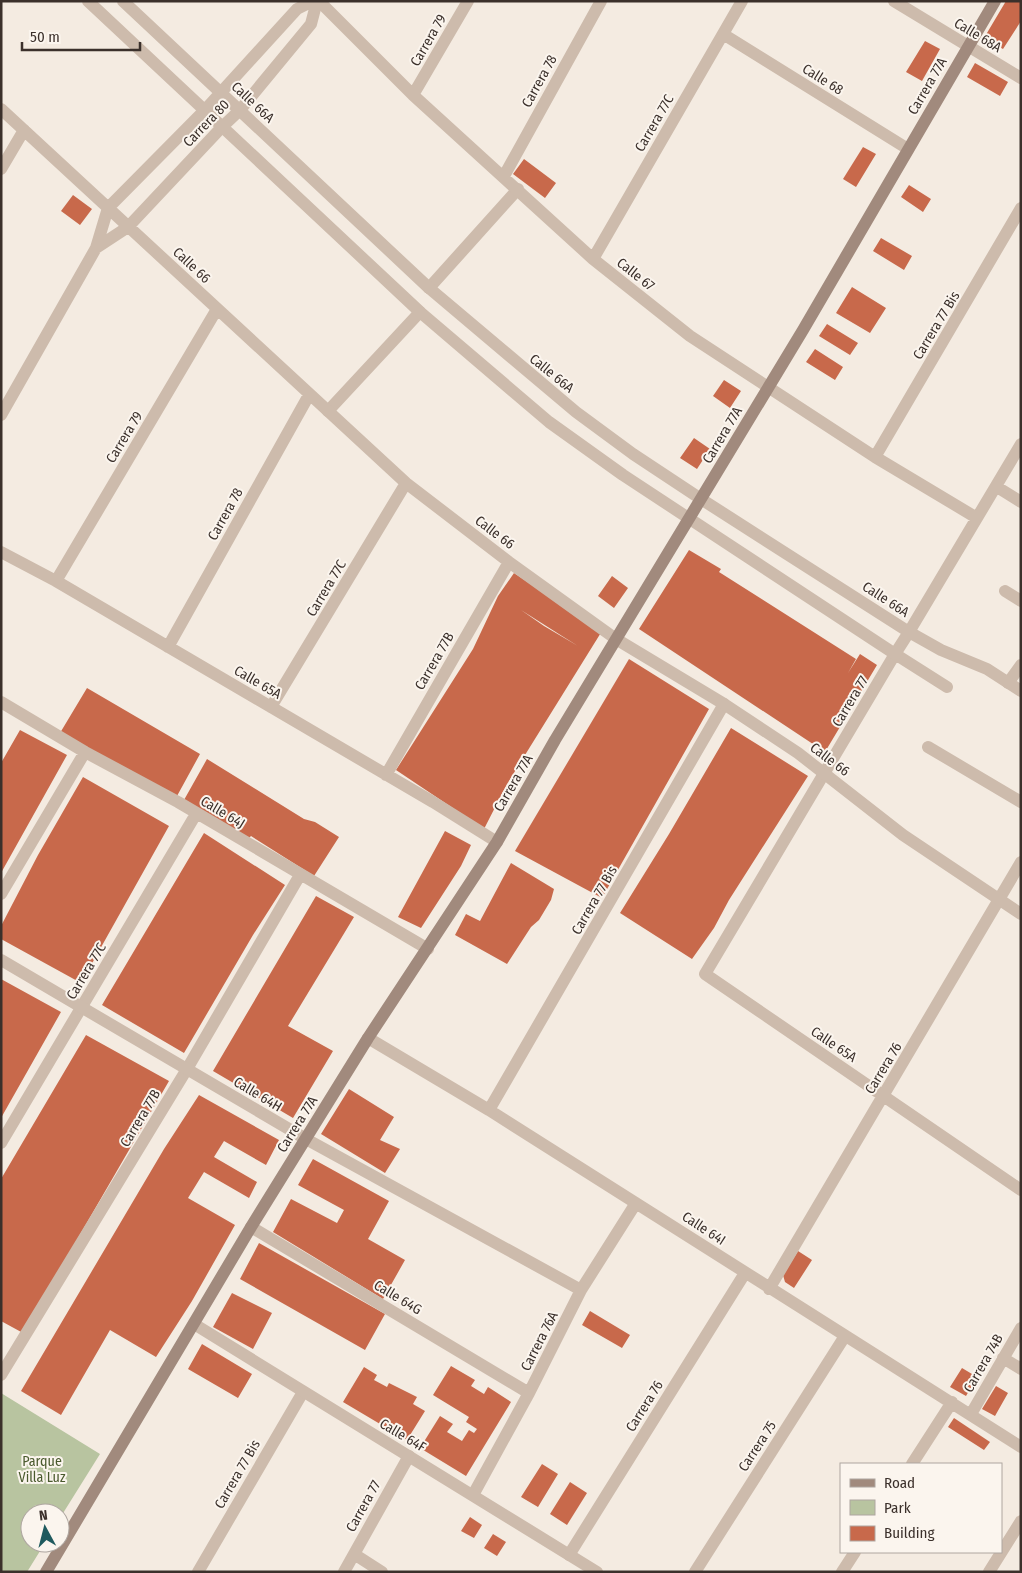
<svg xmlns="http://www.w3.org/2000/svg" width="1022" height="1573" font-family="'Fira Sans Condensed',sans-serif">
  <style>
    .green { fill: #b8c4a0 }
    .building { fill: #c8694b; fill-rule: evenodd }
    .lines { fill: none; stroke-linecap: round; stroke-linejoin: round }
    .pedestrian { stroke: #cdbbac; stroke-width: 12 }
    .minor { stroke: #cdbbac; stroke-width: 12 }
    .tertiary { stroke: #cdbbac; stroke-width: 12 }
    .secondary { stroke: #a18a7d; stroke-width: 12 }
    .labels { text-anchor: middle; stroke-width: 4; stroke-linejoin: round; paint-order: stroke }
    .street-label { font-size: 14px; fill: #3b302b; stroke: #fbf5ee }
    .park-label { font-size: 14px; fill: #4a5a2e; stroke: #fbf5ee }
  </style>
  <rect width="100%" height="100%" fill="#f4ebe1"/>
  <path class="green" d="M1,1393l99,61 -40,64v-5h-30v30h15l-18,29h-26z"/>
  <path class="building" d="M1006,1h15v20l-18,28 -19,-11z
    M925,41l15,8 -18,32 -16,-9z
    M975,63l33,19 -8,14 -33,-19z
    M863,147l13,7 -20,33 -13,-8z
    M524,159l32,24 -11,15 -32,-24z
    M909,185l22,14 -8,13 -22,-15z
    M73,195l19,14 -12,16 -19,-14z
    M881,238l31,18 -8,14 -31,-19z
    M852,287l34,21 -16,25 -34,-20z
    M827,324l31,19 -8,12 -31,-19z
    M815,349l28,18 -8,13 -29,-18z
    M724,380l17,11 -11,17 -17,-12z
    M694,438l16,11 -13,20 -17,-11z
    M689,550l32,19 -2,3 137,87 -8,14 12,-19 17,11 -52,87 -186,-123z
    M514,573l88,58 -95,153 -23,45 -88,-59 77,-121 25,-53zM521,610l41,26 16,10 -34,-20z
    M612,576l16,12 -14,20 -16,-12z
    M629,659l80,50 -107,189 -87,-47z
    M87,688l113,66 -23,42 -117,-63z
    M731,728l77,48 -79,124 -15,28 -22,31 -72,-46 49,-79z
    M20,730l47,25 -66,118v-110z
    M207,759l97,60 11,3 24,15 -25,39 -63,-40 -2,2 -65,-38z
    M83,777l86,49 -88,157 -80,-44v-13l37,-71z
    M445,831l26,14 -10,21 -40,62 -23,-11z
    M204,833l81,52 -32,50 -69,118 -82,-48z
    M511,863l43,26 -3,11 -12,20 -8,7 -24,37 -52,-29 11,-21 14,7z
    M316,896l38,21 -66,109 45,25 -40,67 -80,-47z
    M1,979l60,33 -60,106z
    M86,1035l83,46 -146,252 -22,-12v-142z
    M349,1089l45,28 -14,23 20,9 -15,24 -64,-39z
    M199,1095l80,45 -13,25 -42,-24 -10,16 43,25 -8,16 -45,-26 -16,26 47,27 -43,76 -36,56 -46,-27 -49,85 -40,-24 143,-242z
    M313,1159l76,42 -21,38 37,21 -22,39 -110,-67 18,-33 46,24 7,-13 -46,-25z
    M259,1243l126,71 -20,36 -125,-71z
    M798,1251l14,9 -18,28 -9,-6 -2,-7z
    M232,1293l40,20 -19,36 -40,-22z
    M590,1311l40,24 -8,13 -40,-23z
    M202,1344l50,30 -14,24 -50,-29z
    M451,1366l24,14 -4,6 13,8 4,-7 23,15 -45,74 -46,-28 20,-32 13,8 -6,8 15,9 7,-11 5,3 3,-4 -11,-7 3,-5 -36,-22z
    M364,1367l13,8 -3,5 13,7 2,-4 28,14 -4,7 12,7 -18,29 -64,-38z
    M962,1368l15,9 -11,19 -16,-9z
    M996,1386l12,7 -13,23 -13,-7z
    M954,1418l36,24 -6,8 -36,-23z
    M542,1464l16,10 -20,33 -17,-10z
    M570,1482l17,11 -20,32 -17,-11z
    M470,1517l12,8 -8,13 -13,-7z
    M493,1534l13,8 -9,14 -13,-8z"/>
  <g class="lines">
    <path class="pedestrian" d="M429,288l89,-99
      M328,411l92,-99"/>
    <path class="minor" d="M319,1l94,94 180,164 97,77 185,121 102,61
      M894,1l127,77
      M723,34l185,115
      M413,95l55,-94
      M1,109l405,374 103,79 107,77
      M1,169l23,-39
      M504,176l97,-175
      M96,248l32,-21 93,-99
      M593,259l149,-258
      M1,415l95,-167 12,-40 96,-97
      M875,457l146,-249
      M997,487l24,15
      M1,552l55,29 377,221 64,40
      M56,581l161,-272
      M1005,591l16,10
      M909,632l112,-188
      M168,647l141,-252
      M1008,683l13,-18
      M947,687l-52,-33 -190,320 316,216
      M1,702l84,50 93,50 250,147
      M271,707l135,-224
      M928,747l93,55
      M386,775l123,-213
      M1,894l84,-142
      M368,1038l121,72 532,337
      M489,1110l235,-406
      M306,1139l275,151
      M1,1143l195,-329
      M251,1227l278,166
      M769,1289l252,-427
      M1003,1358l18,11
      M1,1375l186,-306 113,-194
      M971,1414l50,-86
      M912,1464l40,-62
      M473,1495l56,-102 52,-103 55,-87
      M354,1554l28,18
      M569,1555l176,-282
      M198,1572l105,-180
      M344,1572l65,-116
      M695,1572l150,-236
      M842,1572l13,-20
      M989,1572l32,-51"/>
    <path class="tertiary" d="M88,1l332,311 129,110 74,53 272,179 14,-22
      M123,1l306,287 147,124 57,42 68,45 208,133 32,18 46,19 34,22
      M204,111l93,-102 16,-8
      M221,128l19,-18 71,-86 6,-23
      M616,639l108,65 74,49 105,82 118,79
      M1,960l305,179
      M194,1324l403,248"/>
    <path class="secondary" d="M46,1572l205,-345 117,-189 129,-196 58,-102 248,-410 192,-329"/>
  </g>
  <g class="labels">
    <g class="street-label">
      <text transform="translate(978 35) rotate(31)" y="5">Calle 68A</text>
      <text transform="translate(428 40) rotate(-60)" y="5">Carrera 79</text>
      <text transform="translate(823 79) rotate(32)" y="5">Calle 68</text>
      <text transform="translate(539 81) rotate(-61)" y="5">Carrera 78</text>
      <text transform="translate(927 86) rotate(-60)" y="5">Carrera 77A</text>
      <text transform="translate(253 102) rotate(43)" y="5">Calle 66A</text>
      <text transform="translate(206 123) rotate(-46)" y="5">Carrera 80</text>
      <text transform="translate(654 123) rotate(-60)" y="5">Carrera 77C</text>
      <text transform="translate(192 265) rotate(43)" y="5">Calle 66</text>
      <text transform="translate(636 274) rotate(38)" y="5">Calle 67</text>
      <text transform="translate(936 325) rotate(-59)" y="5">Carrera 77 Bis</text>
      <text transform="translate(552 373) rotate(39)" y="5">Calle 66A</text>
      <text transform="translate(722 435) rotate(-59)" y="5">Carrera 77A</text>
      <text transform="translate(124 437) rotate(-59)" y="5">Carrera 79</text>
      <text transform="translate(225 514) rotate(-61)" y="5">Carrera 78</text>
      <text transform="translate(495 532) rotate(37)" y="5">Calle 66</text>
      <text transform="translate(326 588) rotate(-59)" y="5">Carrera 77C</text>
      <text transform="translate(886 599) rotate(33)" y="5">Calle 66A</text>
      <text transform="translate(434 661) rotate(-60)" y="5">Carrera 77B</text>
      <text transform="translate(258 682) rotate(30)" y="5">Calle 65A</text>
      <text transform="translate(850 701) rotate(-59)" y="5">Carrera 77</text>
      <text transform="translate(830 759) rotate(37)" y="5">Calle 66</text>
      <text transform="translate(513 783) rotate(-60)" y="5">Carrera 77A</text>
      <text transform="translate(223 812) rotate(31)" y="5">Calle 64J</text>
      <text transform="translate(594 900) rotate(-60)" y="5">Carrera 77 Bis</text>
      <text transform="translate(86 971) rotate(-59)" y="5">Carrera 77C</text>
      <text transform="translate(834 1044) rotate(34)" y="5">Calle 65A</text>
      <text transform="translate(883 1068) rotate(-59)" y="5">Carrera 76</text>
      <text transform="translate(258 1094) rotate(31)" y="5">Calle 64H</text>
      <text transform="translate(140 1118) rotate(-59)" y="5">Carrera 77B</text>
      <text transform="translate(297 1124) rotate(-58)" y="5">Carrera 77A</text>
      <text transform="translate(704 1228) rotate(33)" y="5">Calle 64I</text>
      <text transform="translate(398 1297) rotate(31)" y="5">Calle 64G</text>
      <text transform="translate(539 1341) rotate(-63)" y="5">Carrera 76A</text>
      <text transform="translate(983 1363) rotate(-60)" y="5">Carrera 74B</text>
      <text transform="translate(644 1406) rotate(-58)" y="5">Carrera 76</text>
      <text transform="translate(403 1435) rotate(31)" y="5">Calle 64F</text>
      <text transform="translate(757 1446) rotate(-57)" y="5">Carrera 75</text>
      <text transform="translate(237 1474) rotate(-60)" y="5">Carrera 77 Bis</text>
      <text transform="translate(363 1506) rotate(-61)" y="5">Carrera 77</text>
    </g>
    <g class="park-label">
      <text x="42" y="1466">Parque<tspan x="42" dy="16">Villa Luz</tspan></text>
    </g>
  </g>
  <rect width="1022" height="1573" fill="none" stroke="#3b302b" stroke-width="5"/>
  <rect x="840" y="1463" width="162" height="90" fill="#fbf5ee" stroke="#aea6a0"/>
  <rect x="850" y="1479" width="25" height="8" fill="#a18a7d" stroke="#aea6a0"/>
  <text x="884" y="1488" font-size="15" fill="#3b302b">Road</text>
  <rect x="850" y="1500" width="25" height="15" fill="#b8c4a0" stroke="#aea6a0"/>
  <text x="884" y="1513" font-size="15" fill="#3b302b">Park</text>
  <rect x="850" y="1526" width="25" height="15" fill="#c8694b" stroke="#aea6a0"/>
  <text x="884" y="1538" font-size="15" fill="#3b302b">Building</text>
  <g transform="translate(45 1528) rotate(353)"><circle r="24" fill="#fbf5ee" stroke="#aea6a0"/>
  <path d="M0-4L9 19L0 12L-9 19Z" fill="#1f5a5e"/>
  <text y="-8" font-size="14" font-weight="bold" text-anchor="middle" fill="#3b302b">N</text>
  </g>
  <path d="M22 42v8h118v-8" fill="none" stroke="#3b302b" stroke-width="2.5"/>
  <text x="30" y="42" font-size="15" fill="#3b302b" stroke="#fbf5ee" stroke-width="4" paint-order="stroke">50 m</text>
</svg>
